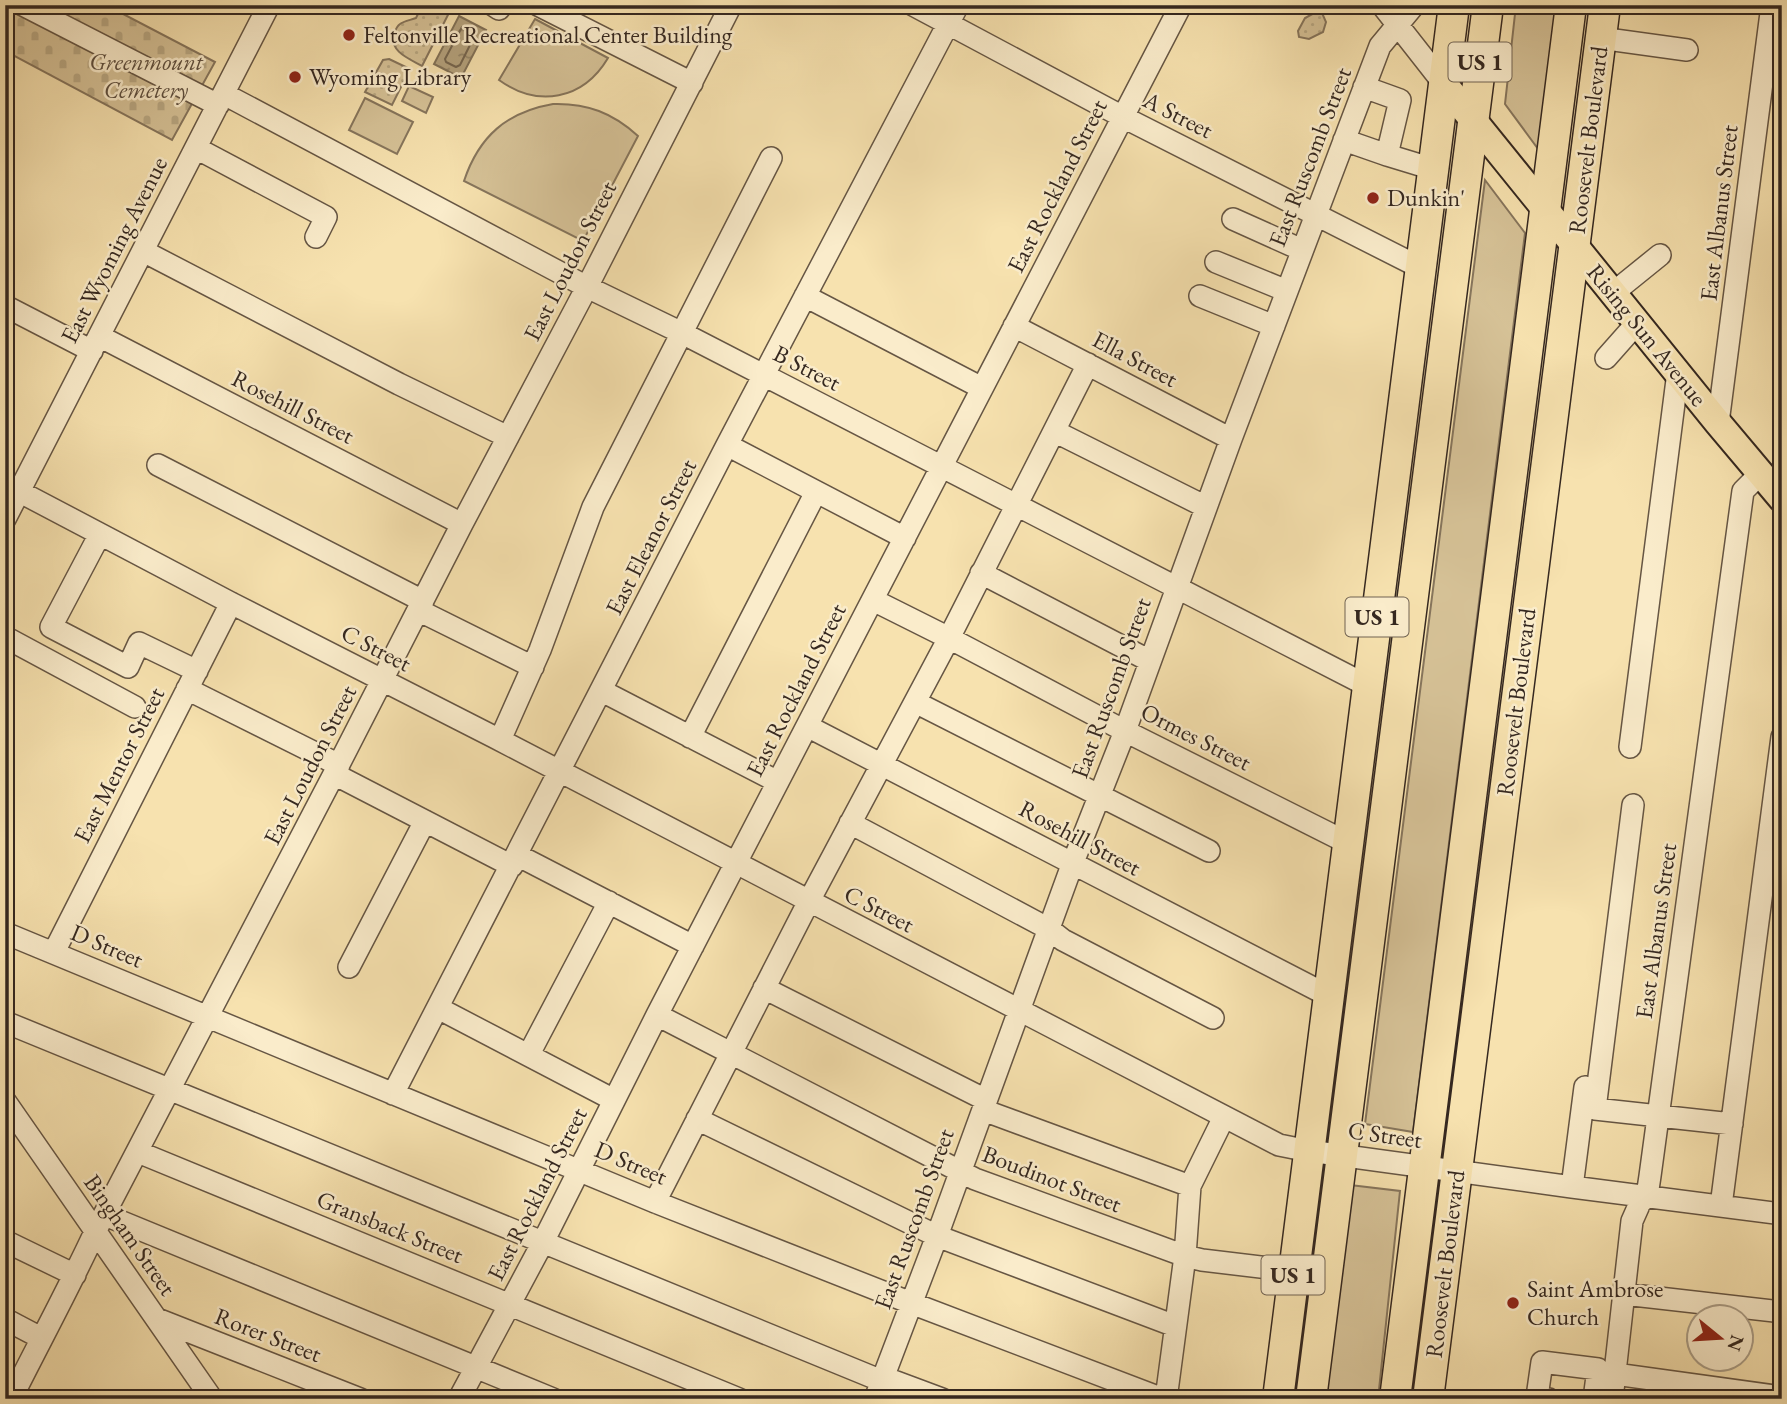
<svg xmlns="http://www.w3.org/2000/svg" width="1787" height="1404" font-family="'EB Garamond',serif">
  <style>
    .green { fill: #d6c297; stroke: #86755c; stroke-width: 2 }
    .cemetery { fill: url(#cemetery-stones); stroke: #86755c; stroke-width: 2 }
    .park { fill: url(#park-dots); stroke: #86755c; stroke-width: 2 }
    .water { fill: url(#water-ripples); stroke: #827258; stroke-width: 2 }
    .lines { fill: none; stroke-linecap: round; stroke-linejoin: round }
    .shore { stroke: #75664f; stroke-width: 2 }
    .minor-casing { stroke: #665644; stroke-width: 24 }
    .major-casing { stroke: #352820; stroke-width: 30 }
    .highway-casing { stroke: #352820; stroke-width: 33 }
    .minor { stroke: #faeccb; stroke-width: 21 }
    .major { stroke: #f7e2af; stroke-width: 26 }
    .highway { stroke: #f7e2af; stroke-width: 30 }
    .poi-dot { fill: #8f2418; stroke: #faeccb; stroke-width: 2.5 }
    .labels { text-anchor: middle; stroke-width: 5; stroke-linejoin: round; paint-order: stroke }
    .shield { fill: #faeccb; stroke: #706353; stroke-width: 2 }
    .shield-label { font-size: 23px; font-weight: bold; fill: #352820 }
    .poi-label { font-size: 24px; fill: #352820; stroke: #faeccb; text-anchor: start }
    .park-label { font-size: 24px; font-style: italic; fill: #5d4e3e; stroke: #faeccb }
    .street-label { font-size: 24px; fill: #352820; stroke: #faeccb }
  </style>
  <defs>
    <pattern id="cemetery-stones" width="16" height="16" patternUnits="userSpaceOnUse" patternTransform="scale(1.75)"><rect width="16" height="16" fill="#d6c297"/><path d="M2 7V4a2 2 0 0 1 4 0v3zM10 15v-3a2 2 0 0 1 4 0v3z" fill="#b8a782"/></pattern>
    <pattern id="park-dots" width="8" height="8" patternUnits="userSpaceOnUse" patternTransform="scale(1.75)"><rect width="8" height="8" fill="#d6c297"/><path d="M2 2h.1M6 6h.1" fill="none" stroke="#b8a782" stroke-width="1.8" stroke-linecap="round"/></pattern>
    <pattern id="water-ripples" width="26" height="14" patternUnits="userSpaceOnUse" patternTransform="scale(1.75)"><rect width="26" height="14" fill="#b5a37e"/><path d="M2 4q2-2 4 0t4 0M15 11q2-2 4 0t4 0" fill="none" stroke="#948567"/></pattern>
  </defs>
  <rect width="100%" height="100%" fill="#f7e2af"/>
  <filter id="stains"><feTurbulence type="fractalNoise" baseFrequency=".00286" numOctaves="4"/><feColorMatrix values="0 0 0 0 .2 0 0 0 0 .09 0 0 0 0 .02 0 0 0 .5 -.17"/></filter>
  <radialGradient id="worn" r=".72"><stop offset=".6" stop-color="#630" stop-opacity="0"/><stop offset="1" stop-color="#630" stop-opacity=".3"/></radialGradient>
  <path class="green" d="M1516,5h43l-15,152 -39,-53z
    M535,19l73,39c-25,42 -70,50 -109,22z
    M409,86l24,11 -7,16 -24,-12z
    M365,98l48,24 -16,32 -48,-24z
    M553,104c34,-1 60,9 85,32l-55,105 -119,-60c15,-45 43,-69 89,-77z
    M1485,180l40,53 -112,899 -48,-8z
    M1350,1185l50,6 -22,208h-54z"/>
  <path class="cemetery" d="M5,5h101l109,57 -43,78 -167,-89z"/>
  <path class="park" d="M416,5h37l-31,61c-12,-7 -33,-14 -28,-32 1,-3 3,-8 6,-10 4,-3 11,-4 16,-6l3,-6z
    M1318,11l4,2 4,9 -3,10 -14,7 -10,-2 -1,-6 7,-13z
    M389,59l21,10 -18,36 -27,-13 18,-32z"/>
  <path class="water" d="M459,16l27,14 -25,48 -27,-14z"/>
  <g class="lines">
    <path class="shore" d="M462,27c4,-1 13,3 13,8l-15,30 -4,2 -10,-5 -1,-3z"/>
    <defs>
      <path id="minor" d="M23,5l195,100
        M493,5l6,4 3,-4
        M538,5l154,78
        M913,5l210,112 298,151
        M1382,5l62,79
        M1600,38l87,12
        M224,94l363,193 95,46 686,353
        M1344,140l43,15 13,-55 -36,-13
        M196,148l130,69 -10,20
        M1387,155l46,14
        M1233,219l69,31
        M143,251l256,133 109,53
        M1216,262l71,29
        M1613,293l47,-38
        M805,296l177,92
        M1200,296l74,30
        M5,306l87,45
        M1014,326l217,113
        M99,336l363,188
        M1606,358l31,-35
        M1718,423l54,-418
        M1054,431l152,76
        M727,445l178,93
        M158,465l265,136
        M5,484l226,119 263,134 785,408 30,6 263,36 210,27
        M5,519l264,-514
        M100,534l-49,93 77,40 11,-24 58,28
        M981,573l169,88
        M873,600l76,38 176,93 223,112
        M418,610l115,57
        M5,637l130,70
        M187,689l152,76
        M602,691l176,91
        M915,702l294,149
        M807,726l522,270
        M690,737l126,-245
        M500,740l40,-90 53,-143 178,-349
        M1630,747l48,-375
        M334,774l178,92
        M1633,805l-38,304 137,15
        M850,823l199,106 14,11 150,78
        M517,855l176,91
        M5,933l650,269 256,101 252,96
        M54,952l177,-349
        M349,967l76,-146
        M764,988l222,112
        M438,1008l176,92
        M657,1015l318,164 210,77 17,4 92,11
        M5,1022l877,359
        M529,1054l80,-152
        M393,1094l334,-649 231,-440
        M5,1101l207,298
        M983,1110l207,76
        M697,1119l240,117 238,90
        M138,1152l601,247
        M1572,1187l13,-100
        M655,1202l154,-301 140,-263 139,-274
        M1721,1206l61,-469
        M105,1215l448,184
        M5,1241l70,34
        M1624,1294l158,18
        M5,1319l36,19
        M157,1319l203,80
        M1615,1374l167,23
        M883,1377l59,22
        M11,1399c28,-56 58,-111 84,-167l239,-458 128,-250 125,-237 144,-282
        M459,1399l84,-157 114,-227 524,-1010
        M875,1399l62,-163 135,-371 53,-134 106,-292 149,-393 34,-41
        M1166,1399l19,-143 5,-70 34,-69
        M1549,1399l-12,-2 5,-35 56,7 -4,30
        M1612,1399l20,-178 8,-18 7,-7 3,-20 93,-685 17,-17"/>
      <path id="major" d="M1444,84l274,339 64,76"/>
      <path id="highway" d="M1278,1399l176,-1394
        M1311,1399l177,-1394
        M1395,1399l176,-1394
        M1428,1399l177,-1394"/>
    </defs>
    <use href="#minor" class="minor-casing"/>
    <use href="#major" class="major-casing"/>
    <use href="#highway" class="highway-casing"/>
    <use href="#minor" class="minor"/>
    <use href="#major" class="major"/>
    <use href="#highway" class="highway"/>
  </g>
  <g class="poi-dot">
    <circle cx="349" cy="35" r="7"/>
    <circle cx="295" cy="77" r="7"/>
    <circle cx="1373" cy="198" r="7"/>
    <circle cx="1513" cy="1303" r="7"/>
  </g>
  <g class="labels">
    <g class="shield">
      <rect x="1448.5" y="42.5" width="63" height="39" rx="5"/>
      <rect x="1345.5" y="597.5" width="63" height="39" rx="5"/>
      <rect x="1261.5" y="1255.5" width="63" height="39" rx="5"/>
    </g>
    <g class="shield-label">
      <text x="1480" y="70">US 1</text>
      <text x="1377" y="625">US 1</text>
      <text x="1293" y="1283">US 1</text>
    </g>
    <g class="poi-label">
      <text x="363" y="43">Feltonville Recreational Center Building</text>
      <text x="309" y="85">Wyoming Library</text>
      <text x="1387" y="206">Dunkin'</text>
      <text x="1527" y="1297">Saint Ambrose<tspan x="1527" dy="28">Church</tspan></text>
    </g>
    <g class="park-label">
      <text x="146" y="70">Greenmount<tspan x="146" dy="28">Cemetery</tspan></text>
    </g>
    <g class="street-label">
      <text transform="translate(1178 115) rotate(27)" y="8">A Street</text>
      <text transform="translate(1588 140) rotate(-83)" y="8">Roosevelt Boulevard</text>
      <text transform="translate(1310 157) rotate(-69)" y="8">East Ruscomb Street</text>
      <text transform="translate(1057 186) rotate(-63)" y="8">East Rockland Street</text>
      <text transform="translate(1719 213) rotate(-83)" y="8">East Albanus Street</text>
      <text transform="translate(114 250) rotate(-63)" y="8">East Wyoming Avenue</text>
      <text transform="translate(570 261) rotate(-63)" y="8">East Loudon Street</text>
      <text transform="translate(1647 335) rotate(51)" y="8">Rising Sun Avenue</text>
      <text transform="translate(1135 359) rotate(28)" y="8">Ella Street</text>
      <text transform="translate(807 368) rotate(27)" y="8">B Street</text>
      <text transform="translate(293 407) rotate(27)" y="8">Rosehill Street</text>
      <text transform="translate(651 537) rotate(-63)" y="8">East Eleanor Street</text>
      <text transform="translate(376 648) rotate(27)" y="8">C Street</text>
      <text transform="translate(1111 688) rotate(-70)" y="8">East Ruscomb Street</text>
      <text transform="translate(796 690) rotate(-63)" y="8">East Rockland Street</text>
      <text transform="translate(1516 702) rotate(-83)" y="8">Roosevelt Boulevard</text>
      <text transform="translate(1196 737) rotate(27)" y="8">Ormes Street</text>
      <text transform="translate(119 765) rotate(-63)" y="8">East Mentor Street</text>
      <text transform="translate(310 765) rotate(-63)" y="8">East Loudon Street</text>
      <text transform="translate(1080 838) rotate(28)" y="8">Rosehill Street</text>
      <text transform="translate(879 909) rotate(27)" y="8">C Street</text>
      <text transform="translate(1656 931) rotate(-82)" y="8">East Albanus Street</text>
      <text transform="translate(107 946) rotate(23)" y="8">D Street</text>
      <text transform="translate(1385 1135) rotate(8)" y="8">C Street</text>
      <text transform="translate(631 1163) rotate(23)" y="8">D Street</text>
      <text transform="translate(1052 1179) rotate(21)" y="8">Boudinot Street</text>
      <text transform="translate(537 1194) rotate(-63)" y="8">East Rockland Street</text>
      <text transform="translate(914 1219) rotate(-70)" y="8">East Ruscomb Street</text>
      <text transform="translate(390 1227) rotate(22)" y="8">Gransback Street</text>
      <text transform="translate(130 1235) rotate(55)" y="8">Bingham Street</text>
      <text transform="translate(1445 1264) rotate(-83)" y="8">Roosevelt Boulevard</text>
      <text transform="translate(268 1335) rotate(21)" y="8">Rorer Street</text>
    </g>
  </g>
  <rect width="1787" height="1404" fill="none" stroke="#f7e2af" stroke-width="28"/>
  <rect x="7" y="7" width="1773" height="1390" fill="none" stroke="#352820" stroke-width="3.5"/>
  <rect x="14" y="14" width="1759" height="1376" fill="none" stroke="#352820" stroke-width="2"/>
  <g transform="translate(1720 1338) rotate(108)"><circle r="33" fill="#faeccb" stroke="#ab9e87" stroke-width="2"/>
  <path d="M0-5L12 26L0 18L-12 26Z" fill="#8f2418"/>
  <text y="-10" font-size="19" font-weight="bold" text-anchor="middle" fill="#352820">N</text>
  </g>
  <rect width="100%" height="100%" filter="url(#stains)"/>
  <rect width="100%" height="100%" fill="url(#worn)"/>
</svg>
